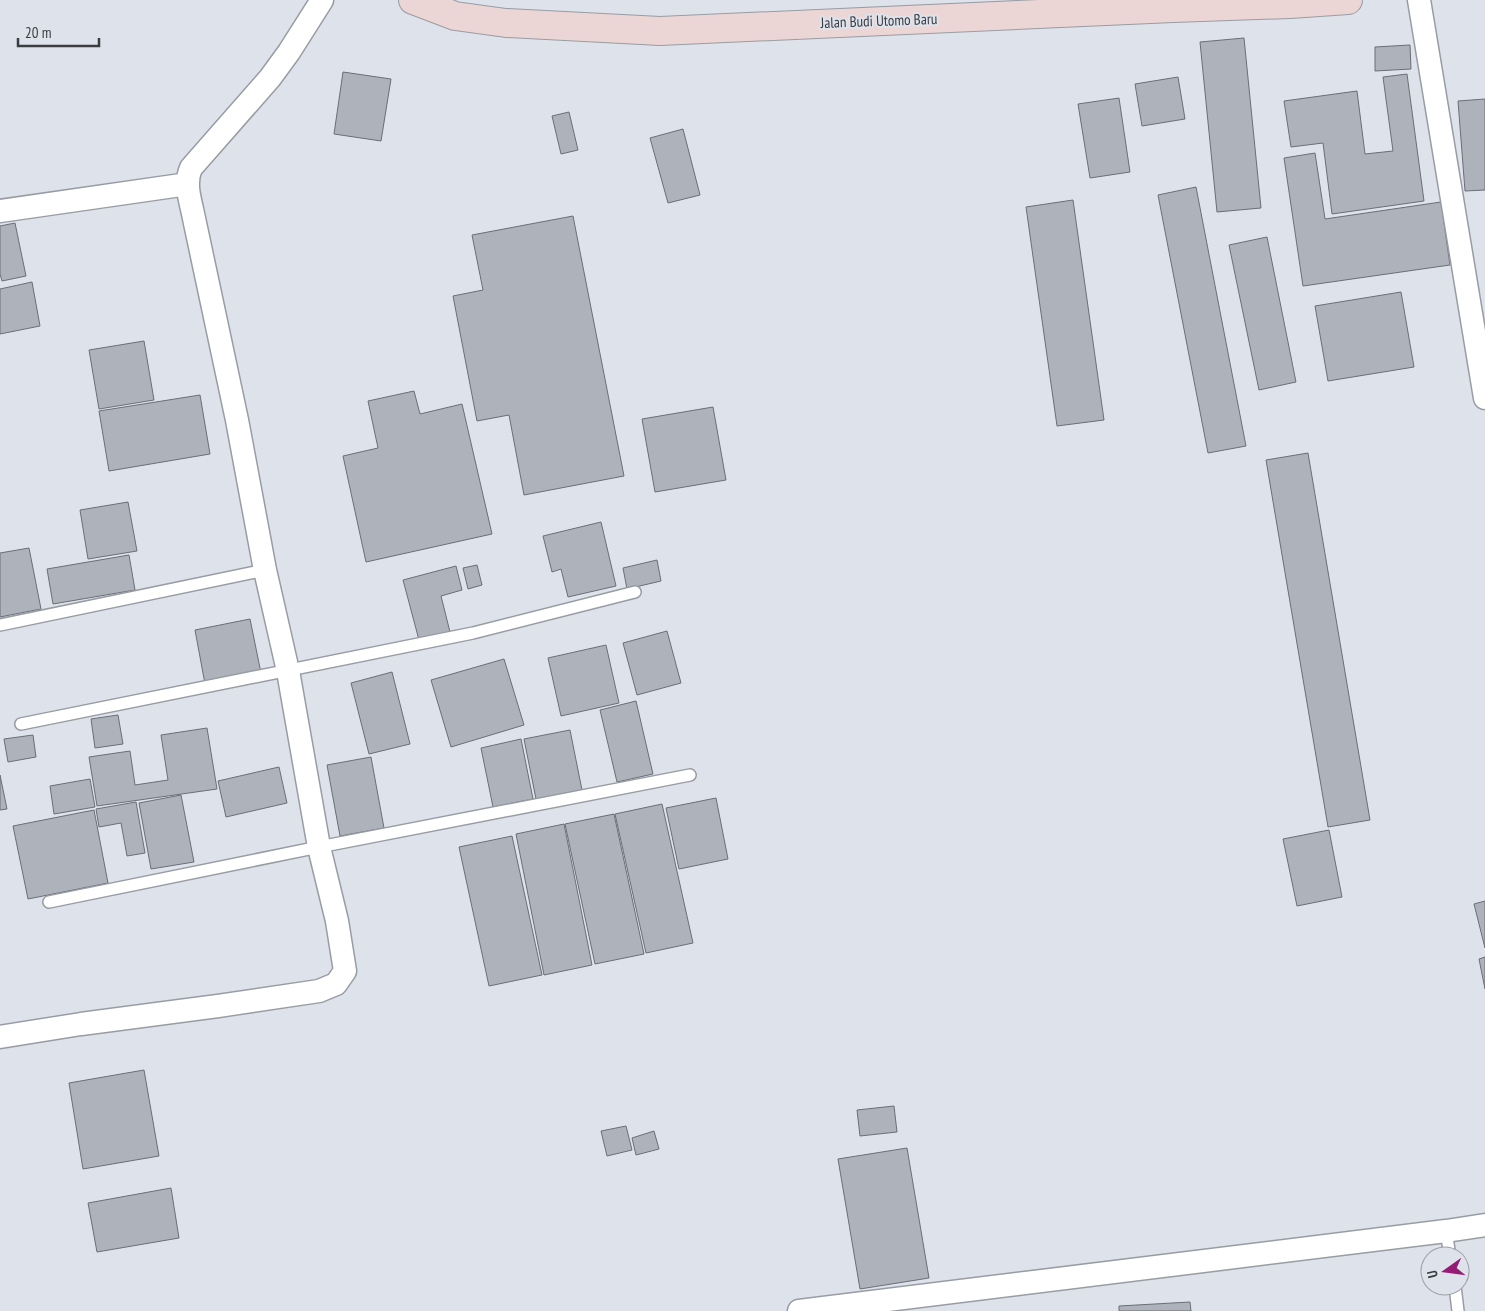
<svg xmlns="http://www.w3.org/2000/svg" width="1485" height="1311" font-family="'PT Sans Narrow',sans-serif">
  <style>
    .building { fill: #aeb2ba; stroke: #6b6e76 }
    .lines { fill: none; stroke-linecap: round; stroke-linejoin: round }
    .lane-casing { stroke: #989ca4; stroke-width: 14 }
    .street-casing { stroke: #989ca4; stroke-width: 25 }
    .secondary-casing { stroke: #989ca4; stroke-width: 30 }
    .lane { stroke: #fff; stroke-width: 11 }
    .street { stroke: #fff; stroke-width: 22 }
    .secondary { stroke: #ecd6d5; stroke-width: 28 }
    .labels { text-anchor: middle; stroke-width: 4; stroke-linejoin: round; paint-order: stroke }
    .street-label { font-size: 15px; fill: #3b3c40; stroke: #dee3eb }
  </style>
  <rect width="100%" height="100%" fill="#dee3eb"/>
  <path class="building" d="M1244,38l17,170 -44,4 -17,-170z
    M1410,45l1,24 -36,2v-24z
    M343,72l48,7 -10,62 -47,-7z
    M1407,74l17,127 -92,13 -9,-71 -32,4 -7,-46 73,-10 8,63 28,-3 -10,-74z
    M1178,77l7,42 -43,7 -7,-42z
    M1119,98l11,74 -40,6 -12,-74z
    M1485,99v91l-20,1 -7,-90z
    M569,112l9,38 -17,4 -9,-38z
    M683,129l17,66 -32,8 -18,-65z
    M1315,153l10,66 116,-17 9,63 -147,21 -19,-128z
    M1196,187l50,259 -38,7 -50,-258z
    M1073,200l31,220 -47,6 -31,-219z
    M573,216l51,260 -100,19 -15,-80 -32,6 -24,-125 30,-6 -11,-55z
    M15,223l11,53 -24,5 -2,-7v-48z
    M1267,237l29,145 -37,8 -30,-145z
    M32,282l8,44 -40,8v-45z
    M1401,292l13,75 -86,14 -13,-75z
    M144,341l10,59 -55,9 -10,-59z
    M414,391l6,23 42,-10 30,130 -126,28 -23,-106 35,-8 -10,-47z
    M200,395l10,59 -101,17 -10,-60z
    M713,407l13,73 -71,12 -13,-73z
    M1308,453l62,367 -42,7 -62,-367z
    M128,502l9,49 -49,8 -8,-49z
    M601,522l15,64 -48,11 -7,-28 -9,3 -9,-36z
    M29,548l12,61 -41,8v-64z
    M129,555l6,35 -82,14 -6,-35z
    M657,560l4,21 -34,8 -4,-21z
    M477,565l5,20 -14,4 -5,-21z
    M456,566l6,24 -21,6 9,36 -31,8 -16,-60z
    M250,619l11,54 -56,11 -10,-54z
    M667,631l14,52 -44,12 -14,-52z
    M606,645l13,58 -58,13 -13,-58z
    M504,659l20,66 -73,22 -20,-67z
    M392,672l18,72 -41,10 -18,-71z
    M636,701l17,73 -36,8 -17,-72z
    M118,715l5,29 -28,4 -4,-29z
    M207,728l10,61 -120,17 -8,-49 41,-6 5,34 33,-5 -7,-45z
    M570,730l12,60 -46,9 -12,-60z
    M33,735l3,22 -28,5 -4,-23z
    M521,739l12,60 -40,8 -12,-59z
    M371,757l13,71 -44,8 -13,-71z
    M279,767l8,36 -61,14 -8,-36z
    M0,775l7,34 -7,1z
    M90,779l5,28 -41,7 -4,-28z
    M181,795l13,67 -43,7 -12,-66z
    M716,798l12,61 -49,10 -13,-61z
    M136,802l9,51 -18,3 -6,-33 -22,4 -3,-18z
    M662,804l31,139 -47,10 -31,-139z
    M94,810l14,73 -80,16 -15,-73z
    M614,814l30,140 -49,10 -30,-140z
    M564,824l28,141 -48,10 -28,-141z
    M1329,830l13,67 -45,9 -14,-67z
    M512,836l30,139 -53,11 -30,-139z
    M1485,901v47l-11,-44z
    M1485,957v32l-6,-30z
    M144,1070l15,86 -76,13 -14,-86z
    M894,1106l3,26 -37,4 -3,-26z
    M626,1126l6,24 -25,6 -6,-25z
    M654,1131l5,18 -23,6 -4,-17z
    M907,1148l22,130 -69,11 -22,-130z
    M171,1188l8,50 -82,14 -9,-49z
    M1190,1302l1,9h-72v-5z"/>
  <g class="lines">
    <defs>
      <path id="lane" d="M0,625l265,-55
        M21,724l452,-91 162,-41
        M49,902l270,-55 371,-72
        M1446,1231l4,25
        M1455,1286l3,25"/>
      <path id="street" d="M1419,0l66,398
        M0,211l188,-27
        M0,1037l81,-13 137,-18 101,-15 17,-7 9,-13 -8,-50 -18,-74 -31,-176 -23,-101 -28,-150 -45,-211c-3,-13 -7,-27 -1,-41l79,-90 19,-26 33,-52
        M799,1311l647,-80 39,-6"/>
      <path id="secondary" d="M413,0l42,16 51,7 154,8 513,-23 117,-4 58,-4"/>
    </defs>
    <use href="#lane" class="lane-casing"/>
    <use href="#street" class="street-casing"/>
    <use href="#secondary" class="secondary-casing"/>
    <use href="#lane" class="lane"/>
    <use href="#street" class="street"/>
    <use href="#secondary" class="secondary"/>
  </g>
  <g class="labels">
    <g class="street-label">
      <text transform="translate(879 21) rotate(-2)" y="5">Jalan Budi Utomo Baru</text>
    </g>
  </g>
  <g transform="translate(1445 1271) rotate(256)"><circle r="24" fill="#dee3eb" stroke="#9da0a7"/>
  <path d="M0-4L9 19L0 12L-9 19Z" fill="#951b76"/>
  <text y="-8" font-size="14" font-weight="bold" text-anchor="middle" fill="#3b3c40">U</text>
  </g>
  <path d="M18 38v8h81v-8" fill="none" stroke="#3b3c40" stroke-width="2.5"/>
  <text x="25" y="38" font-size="15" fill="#3b3c40" stroke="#dee3eb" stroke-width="4" paint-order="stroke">20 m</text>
</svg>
